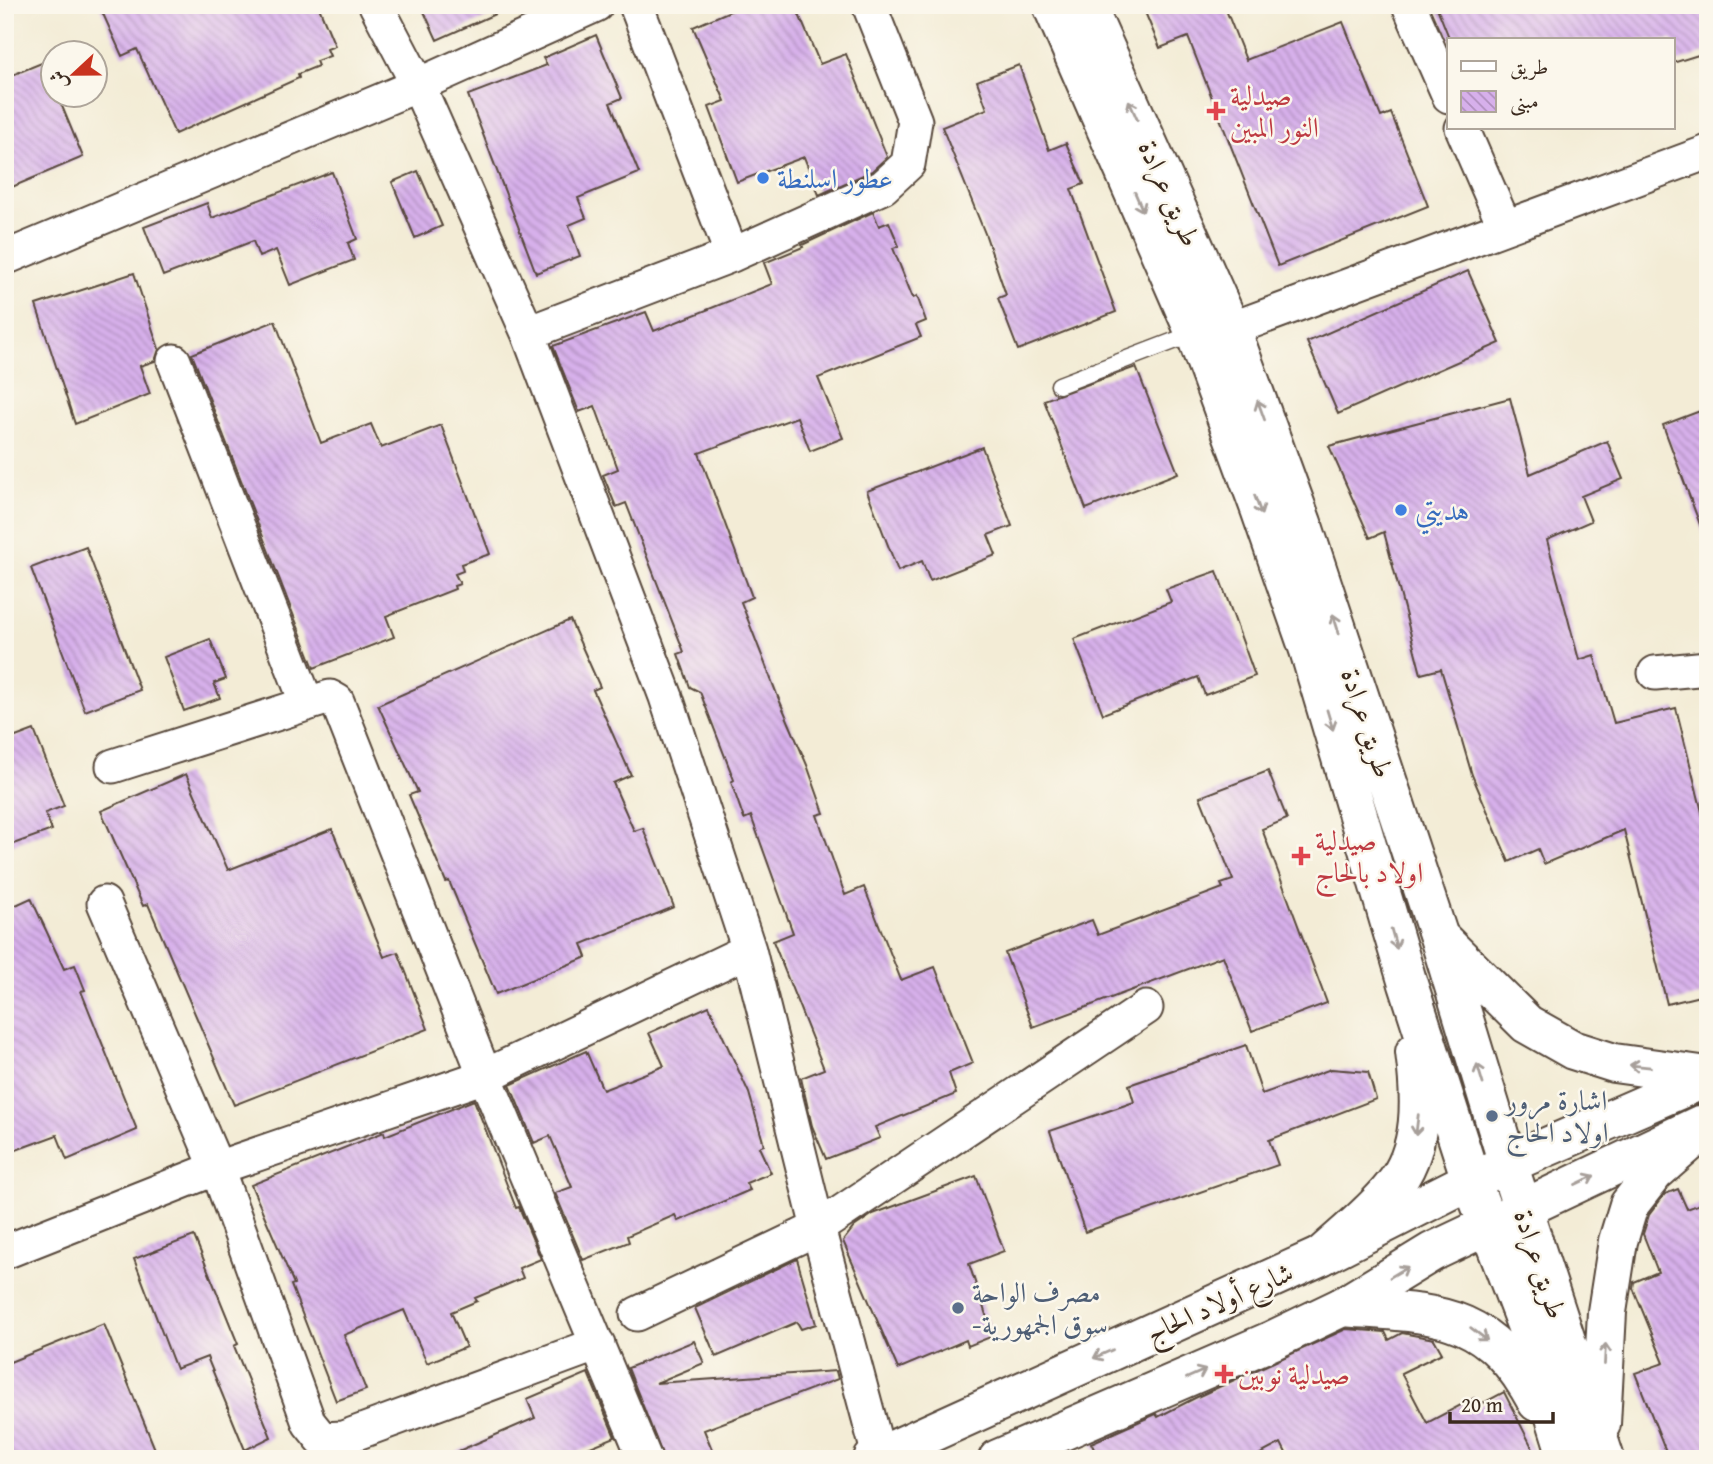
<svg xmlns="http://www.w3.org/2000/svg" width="1713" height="1464" font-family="'Gentium Book Plus',Amiri,serif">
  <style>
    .building { fill: url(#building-back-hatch) }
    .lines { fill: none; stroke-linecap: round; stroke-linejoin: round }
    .lane-casing { stroke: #57473a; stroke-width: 19 }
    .street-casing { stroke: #57473a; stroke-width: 37 }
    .secondary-casing { stroke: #57473a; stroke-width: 42 }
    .primary-casing { stroke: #57473a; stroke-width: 42 }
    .lane { stroke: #fff; stroke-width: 16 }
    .street { stroke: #fff; stroke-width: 33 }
    .secondary { stroke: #fff; stroke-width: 38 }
    .primary { stroke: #fff; stroke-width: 38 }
    .oneway { stroke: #a79f9a }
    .health-dot { fill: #e0444e; stroke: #fbf7ec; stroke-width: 2.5 }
    .shop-dot { fill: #3f7fe0; stroke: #fbf7ec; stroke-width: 2.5 }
    .service-dot { fill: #5c6f8a; stroke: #fbf7ec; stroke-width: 2.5 }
    .labels { text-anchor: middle; stroke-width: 5; stroke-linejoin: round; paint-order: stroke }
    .health-label { font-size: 28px; fill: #be3a42; stroke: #fbf7ec; text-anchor: start }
    .shop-label { font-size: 28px; fill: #366cbe; stroke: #fbf7ec; text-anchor: start }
    .street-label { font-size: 28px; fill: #3b2a1e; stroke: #fbf7ec }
    .service-label { font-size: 28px; fill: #4e5e75; stroke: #fbf7ec; text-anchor: start }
  </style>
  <defs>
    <pattern id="building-back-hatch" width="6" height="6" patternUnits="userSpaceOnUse" patternTransform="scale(1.75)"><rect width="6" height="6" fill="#d7b0eb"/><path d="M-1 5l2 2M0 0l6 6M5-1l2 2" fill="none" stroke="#b08fbe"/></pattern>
  </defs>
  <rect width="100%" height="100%" fill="#fbf7ec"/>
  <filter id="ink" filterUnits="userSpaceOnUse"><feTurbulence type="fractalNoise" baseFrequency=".0143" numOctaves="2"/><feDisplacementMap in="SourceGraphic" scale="14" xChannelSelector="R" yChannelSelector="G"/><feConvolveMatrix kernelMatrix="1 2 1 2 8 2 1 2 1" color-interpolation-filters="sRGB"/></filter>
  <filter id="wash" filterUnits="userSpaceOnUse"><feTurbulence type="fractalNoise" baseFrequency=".00686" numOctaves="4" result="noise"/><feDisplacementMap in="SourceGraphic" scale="28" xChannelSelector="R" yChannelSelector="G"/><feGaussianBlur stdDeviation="1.57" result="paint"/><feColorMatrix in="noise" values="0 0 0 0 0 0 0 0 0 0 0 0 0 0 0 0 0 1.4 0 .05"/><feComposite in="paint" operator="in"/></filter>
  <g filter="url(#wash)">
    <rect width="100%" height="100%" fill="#f3ecd6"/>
    <g id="blocks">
      <path class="building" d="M99,5h219l17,41 -8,3 3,7 -14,5 2,5 -20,8 1,4 -124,56 -38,-85 -15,7z
        M421,5h94l-78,35z
        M744,5h51l25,59 26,-10 41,103 -15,14 -53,24 -15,-38 -67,25 -28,-75 16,-6 -32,-74z
        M1142,5h82l22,55 97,-38 38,95 10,-4 37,93 -150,60 -90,-229 -28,11z
        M1436,5h272v47l-35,11v-23h-223z
        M596,35l26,63 -12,5 29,70 -61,25 8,20 -17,7 11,31 -44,17 -68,-178 79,-30 -4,-7z
        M44,62l8,21v11h5l26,63 -78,33v-112z
        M1019,65l30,85 17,-7 18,41 -13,5 45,123 -98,38 -20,-52 8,-3 -20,-59 -44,-109 45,-18 -10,-28z
        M418,171l24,55 -27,12 -23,-56z
        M332,172l25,67 -9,4 6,17 -64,25 -14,-35 -17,7 -6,-16 -90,35 -19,-49 63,-24 5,15z
        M873,212l6,14 10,-4 10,24 -6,2 20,50 4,-2 9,25 -10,4 5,12 -103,41 25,60 -33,13 -13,-34 -98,36 53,144 -11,5 37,95 29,68 17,48 -7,2 28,80 19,-8 37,93 34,-13 38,96 -24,10 7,21 -81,33 5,11 -54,21 -14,-33 -11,-48 23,-9 -51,-128 20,-8 -42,-117 -7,3 -13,-37 3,-2 -34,-88 -10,-5 -12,-33 6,-2 -58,-149 -10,4 -13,-32 15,-6 -23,-63 -16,6 -26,-66 93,-34 8,19 118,-47 -8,-21 39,-16 -1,-2z
        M1468,271l32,72 -162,71 -31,-72z
        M134,273l25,76 -4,12 -15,5 10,28 -75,30 -39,-119z
        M275,321l46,122 50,-19 10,24 60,-23 49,129 -29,10 2,7 -8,3 5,10 -6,2 1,3 -69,27 8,21 -80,31 -122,-314z
        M1136,367l42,106 -92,36 -42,-109z
        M1510,398l20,76 77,-33 16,38 -42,17 10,25 -44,19 32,120 15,-5 20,68 62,-15 32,128v158l-41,10 -43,-174 -80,34 -6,-15 -29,13 -37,-87 -31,-106 -20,5 -37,-142 -14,6 -41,-92z
        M1708,408v130h-3l-42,-113z
        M982,447l30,79 -24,9 8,20 -66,26 -8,-20 -24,10 -31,-80z
        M86,547l54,143 -55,21 -54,-143z
        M1217,571l38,105 -50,19 -7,-18 -95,37 -29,-75 97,-37 -5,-13z
        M570,620l30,67 -7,3 38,85 -18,8 21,48 9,-3 31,79 -92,37 5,13 -91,37 -47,-113 -3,1 -37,-87 9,-3 -40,-87z
        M210,639l16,40 -12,4 6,15 -36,13 -20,-54z
        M34,730l30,76 -19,7 7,17 -47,17v-106z
        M1268,771l19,48 -25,10 65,174 -75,28 -29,-75 -190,71 -28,-74 87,-33 6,15 125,-47 -2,-4 12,-4 -33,-83z
        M186,774l42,96 104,-41 52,128 14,-5 30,77 -194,76 -86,-201 -5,2 -42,-95z
        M31,898l33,71 11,-4 10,25 -4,1 56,139 -70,30 -10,-25 -52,19v-244z
        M709,1006l40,87 15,52 -5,2 12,26 -25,10 4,7 -72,31 -3,-6 -48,21 2,6 -46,18 -28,-67 17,-6 -22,-51 -16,7 -24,-58 76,-34 17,39 61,-24 -15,-33z
        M1246,1045l16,49 69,-25 37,3 8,27 -107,41 9,25 -193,67 -35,-101 84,-29 -5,-17z
        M474,1100l42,108 3,-1 22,52 -22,9 4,10 -48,20 2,3 -26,11 15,35 -39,16 -23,-53 -60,25 22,55 -30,11 -45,-116 3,-1 -43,-99 133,-53 1,4z
        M976,1176l28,75 -35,13 24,72 -25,10 -2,-6 -68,29 -55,-128 11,-14 19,-13z
        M1678,1189l9,20 21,-8v258h-39l-34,-86 29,-10 -31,-75 1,-6 24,-10 -15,-38 6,-19 16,-21z
        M194,1236l44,108 -4,2 37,91 -26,13 -38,-93 -31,12 -42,-110z
        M797,1259l19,65 -15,5 -4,-7 -81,35 -21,-49z
        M104,1324l55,135h-154v-95z
        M1346,1329l39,3 4,8 13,-7 32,6 8,14 -41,20 26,50 47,-25 4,8 26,-14 34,67h-249l-8,-16 -30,16h-152l-8,-16 65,-29 2,3 37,-19z
        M694,1341l10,22 -48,20 180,-12 2,8 -134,51 12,29h-52l-36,-91z
        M588,1373l27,64 -37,15 3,7h-141l95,-41 -8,-19z"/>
    </g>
  </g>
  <g filter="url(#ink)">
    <use href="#blocks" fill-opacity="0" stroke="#57473a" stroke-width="2"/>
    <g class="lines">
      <defs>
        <path id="lane" d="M1059,385l136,-52"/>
        <path id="street" d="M376,5l42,80 110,248 138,364 83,253 69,278 61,228
          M636,5l96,250
          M1409,5l40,91
          M1462,128l43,99
          M5,258l413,-173 178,-80
          M1231,329l477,-177
          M528,333l204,-78 151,-68 25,-23 7,-43 -46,-116
          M174,361l133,343
          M1655,673l53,-5
          M113,766l194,-62 23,-7 7,4 148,375 160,383
          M104,903l113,265 92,255 13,16 21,-1 255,-94
          M5,1252l212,-84 268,-92 264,-126
          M637,1314l181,-86 328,-220"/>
        <path id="secondary" d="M873,1459l448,-203 150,-76 237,-103
          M998,1459l275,-119 69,-33 90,-55 268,-127"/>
        <path id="primary" d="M1052,5l143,328 65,176 49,141 99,334 63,196 57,150 40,129
          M1086,5l145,324 71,194 137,414 69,227 97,295
          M1440,938l87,86 46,26 41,13 94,13
          M1321,1256c24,-22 51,-43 71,-68 32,-38 29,-90 23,-136
          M1342,1307c94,7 145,2 195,95
          M1601,1424l6,-112 11,-71 11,-36 25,-32 54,-47"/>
      </defs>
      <use href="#lane" class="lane-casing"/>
      <use href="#street" class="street-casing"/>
      <use href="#secondary" class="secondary-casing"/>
      <use href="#primary" class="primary-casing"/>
      <use href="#lane" class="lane"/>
      <use href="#street" class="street"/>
      <use href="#secondary" class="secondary"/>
      <use href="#primary" class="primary"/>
    </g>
    <defs><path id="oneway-shaft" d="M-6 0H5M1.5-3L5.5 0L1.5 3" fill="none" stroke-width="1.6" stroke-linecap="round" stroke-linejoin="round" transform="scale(1.75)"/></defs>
    <g class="oneway">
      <use href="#oneway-shaft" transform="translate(1133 110) rotate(-114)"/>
      <use href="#oneway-shaft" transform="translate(1139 202) rotate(67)"/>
      <use href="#oneway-shaft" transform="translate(1261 410) rotate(-110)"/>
      <use href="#oneway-shaft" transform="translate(1258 505) rotate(70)"/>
      <use href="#oneway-shaft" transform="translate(1336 624) rotate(-108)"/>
      <use href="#oneway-shaft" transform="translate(1330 720) rotate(73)"/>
      <use href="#oneway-shaft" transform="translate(1394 939) rotate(74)"/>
      <use href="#oneway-shaft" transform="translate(1640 1066) rotate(-174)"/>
      <use href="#oneway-shaft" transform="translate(1480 1074) rotate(-107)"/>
      <use href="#oneway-shaft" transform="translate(1417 1125) rotate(97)"/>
      <use href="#oneway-shaft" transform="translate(1585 1180) rotate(-25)"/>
      <use href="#oneway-shaft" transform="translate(1399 1272) rotate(-31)"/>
      <use href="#oneway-shaft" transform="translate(1479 1334) rotate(37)"/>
      <use href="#oneway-shaft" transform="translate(1103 1354) rotate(156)"/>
      <use href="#oneway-shaft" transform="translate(1605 1354) rotate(-87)"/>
      <use href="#oneway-shaft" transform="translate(1196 1374) rotate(-24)"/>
    </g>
  </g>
  <g class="health-dot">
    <path d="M1212.5 100.5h7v7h7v7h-7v7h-7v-7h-7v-7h7z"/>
    <path d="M1297.5 845.5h7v7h7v7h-7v7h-7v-7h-7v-7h7z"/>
    <path d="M1220.5 1363.5h7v7h7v7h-7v7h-7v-7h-7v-7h7z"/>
  </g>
  <g class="shop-dot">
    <circle cx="763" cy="178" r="7"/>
    <circle cx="1401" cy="510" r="7"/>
  </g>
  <g class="service-dot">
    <circle cx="1492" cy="1116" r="7"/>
    <circle cx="958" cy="1308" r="7"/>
  </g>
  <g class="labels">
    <g class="health-label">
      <text x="1230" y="105">صيدلية<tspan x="1230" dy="32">النور المبين</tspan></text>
      <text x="1315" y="850">صيدلية<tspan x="1315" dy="32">اولاد بالحاج</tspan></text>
      <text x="1238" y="1384">صيدلية نوبين</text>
    </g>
    <g class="shop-label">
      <text x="777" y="188">عطور اسلنطة</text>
      <text x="1415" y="520">هديتي</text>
    </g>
    <g class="street-label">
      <text transform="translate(1170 193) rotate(66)" y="10">طريق عرادة</text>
      <text transform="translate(1368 723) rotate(72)" y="10">طريق عرادة</text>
      <text transform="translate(1541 1264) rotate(72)" y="10">طريق عرادة</text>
      <text transform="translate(1219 1302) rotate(-24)" y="10">شارع أولاد الحاج</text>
    </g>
    <g class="service-label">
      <text x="1506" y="1110">اشارة مرور<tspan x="1506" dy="32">اولاد الحاج</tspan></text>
      <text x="972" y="1302">مصرف الواحة<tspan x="972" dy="32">-سوق الجمهورية</tspan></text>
    </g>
  </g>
  <rect width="1713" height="1464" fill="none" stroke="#fbf7ec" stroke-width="28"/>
  <rect x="1447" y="38" width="228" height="91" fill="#fbf7ec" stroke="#aea59a" stroke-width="2"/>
  <rect x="1461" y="61" width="35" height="10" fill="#ffffff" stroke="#aea59a" stroke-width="2"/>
  <text x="1510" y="74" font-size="21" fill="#3b2a1e">طريق</text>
  <rect x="1461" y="91" width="35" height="21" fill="url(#building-back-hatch)" stroke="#aea59a" stroke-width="2"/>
  <text x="1510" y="108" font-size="21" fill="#3b2a1e">مبنى</text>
  <g transform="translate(74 74) rotate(248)"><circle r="33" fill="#fbf7ec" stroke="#aea59a" stroke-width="2"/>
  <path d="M0-5L12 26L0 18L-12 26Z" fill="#c8321e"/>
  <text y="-10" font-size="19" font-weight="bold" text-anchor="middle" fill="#3b2a1e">ش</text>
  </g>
  <path d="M1450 1412v10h103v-10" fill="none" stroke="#3b2a1e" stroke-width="3.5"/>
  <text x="1461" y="1412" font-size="21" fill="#3b2a1e" stroke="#fbf7ec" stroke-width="5" paint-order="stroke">20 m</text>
</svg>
